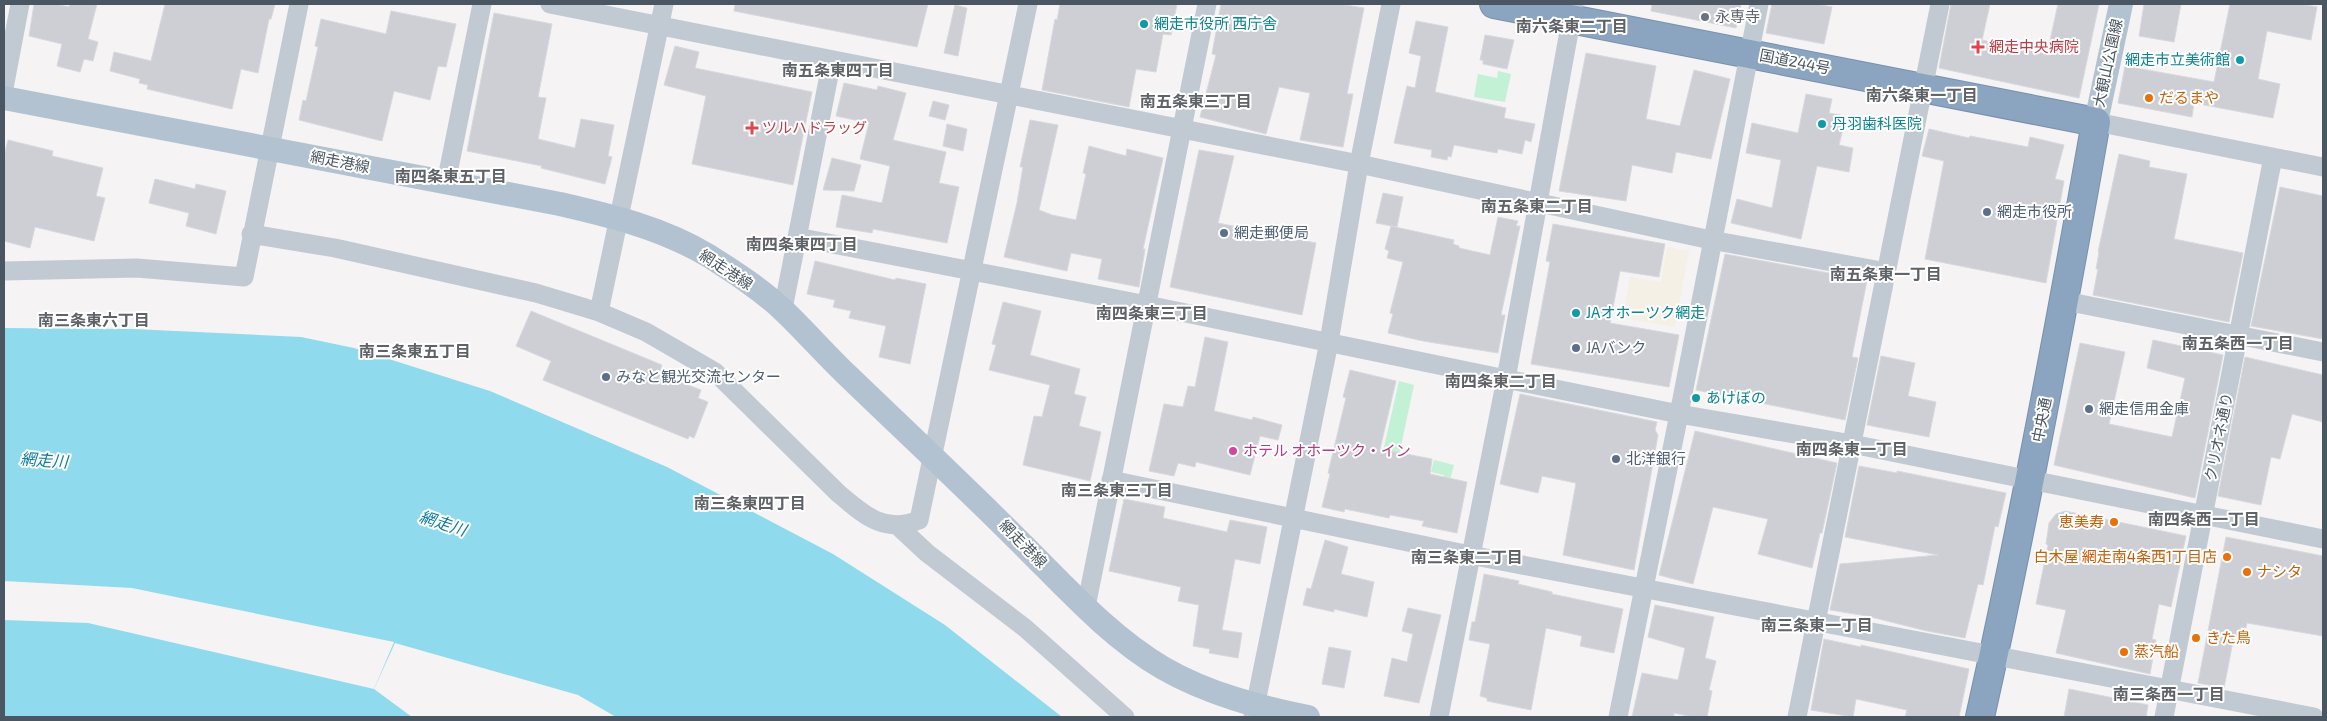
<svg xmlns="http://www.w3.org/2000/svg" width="2327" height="721" font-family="'Exo 2','Noto Sans JP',sans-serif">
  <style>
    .green { fill: #c3f1d5 }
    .sand { fill: #f5f0e5 }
    .water { fill: #90daee }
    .pier { fill: #f5f3f3 }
    .building { fill: #cdcfd5; stroke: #d7d9de }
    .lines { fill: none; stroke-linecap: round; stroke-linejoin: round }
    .highway-casing { stroke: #7690ad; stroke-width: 30 }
    .minor { stroke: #c1cad2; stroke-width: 19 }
    .major { stroke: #b3c2d1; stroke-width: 24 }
    .highway { stroke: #8ba5c1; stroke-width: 28 }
    .worship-dot { fill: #6b7280; stroke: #fff; stroke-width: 2 }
    .culture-dot { fill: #0f9aa8; stroke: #fff; stroke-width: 2 }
    .health-dot { fill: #e0444e; stroke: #fff; stroke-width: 2 }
    .food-dot { fill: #e8710a; stroke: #fff; stroke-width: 2 }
    .service-dot { fill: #5c6f8a; stroke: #fff; stroke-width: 2 }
    .hotel-dot { fill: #d1479c; stroke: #fff; stroke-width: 2 }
    .labels { text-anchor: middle; stroke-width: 4; stroke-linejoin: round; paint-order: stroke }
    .worship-label { font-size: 15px; fill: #5b616d; stroke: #fff; text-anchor: start }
    .culture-label { font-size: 15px; fill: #0d838f; stroke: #fff; text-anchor: start }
    .health-label { font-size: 15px; fill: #be3a42; stroke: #fff; text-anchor: start }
    .street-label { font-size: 15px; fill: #4a5661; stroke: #fff }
    .food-label { font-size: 15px; fill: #c56008; stroke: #fff; text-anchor: start }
    .service-label { font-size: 15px; fill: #4e5e75; stroke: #fff; text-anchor: start }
    .hotel-label { font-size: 15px; fill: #b23c85; stroke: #fff; text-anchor: start }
    .neighbourhood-label { font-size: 16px; font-weight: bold; fill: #5f6368; stroke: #fff }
    .water-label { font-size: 16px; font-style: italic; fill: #0c7c9b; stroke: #fff }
  </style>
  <rect width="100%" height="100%" fill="#f5f3f3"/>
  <path class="green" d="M1498,71l13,3 -6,28 -31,-5 4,-23 19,4z
    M1399,381l15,4 -16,75 -6,-2 -8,-11z
    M1434,460l20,5 -9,34 -6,-1 5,-23 -13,-3z"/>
  <path class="sand" d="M1667,247l22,4 -14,76 -52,-9 7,-41 31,5z"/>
  <path class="water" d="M4,328l129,1 168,8 53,11 136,43 177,76 166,87 112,71 117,92h-446l-38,-22 -183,-52 -21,46 38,28h-408z"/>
  <path class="pier" d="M4,581l128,7 262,54 -20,47 -286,-66 -84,-3z"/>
  <path class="building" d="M34,4h22l13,3 1,-3h27l-9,35 10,3 -5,19 -9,-2 -4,13 -23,-6 5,-22 -33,-8z
    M165,4h110l-4,15h-2l-11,54 -17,-4 -9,40 -85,-20 1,-4 -9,-2 1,-4 -30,-8 4,-19 37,9z
    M735,4h193l-11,43 -183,-36z
    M1060,4h117l-6,31 -8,-1 -7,38 -20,-3 -7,38 -87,-17 13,-71 2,1z
    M1221,4h118l25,4 -17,86h6l-10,53 -43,-7 10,-47 -31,-6 -13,47 -66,-17 16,-62 -4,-1z
    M1652,4h89l-5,24 -85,-17z
    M1772,4h44l16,3 -8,37 -58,-11z
    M1951,4h39l-8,36 65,14 11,-50h41l-20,94 -140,-30z
    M2144,4h37l-7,38 -35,-6z
    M2230,4h70l17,3 -6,33 -44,-9 -9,48 22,5 -7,34 -79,-15 -2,14 -74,-14 7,-37 89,16z
    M955,5l12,3 -9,48 -14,-3z
    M391,11l65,13 -10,43 -8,-1 -8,34 -36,-9 -12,50 -83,-21 4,-20 3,1 12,-54 -3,-1 6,-27 65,15z
    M494,13l58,11 -14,73 8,1 -8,41 37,9 6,-29 33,6 -6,31 4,1 -7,27 -64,-16 1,-2 -75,-15z
    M1416,21l32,6 -13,65 71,16 -2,10 31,6 -4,18 -6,-2 -3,14 -24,-5 -1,4 -43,-8 -3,12 -3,-1 -1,4 -16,-3 1,-7 -38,-7 13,-57 8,2 6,-32 -12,-3z
    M1485,35l29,5 -7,29 -24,-5v-4h-3z
    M675,46l24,6 -4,16 117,24 -19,93 -101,-21 14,-68 -42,-11z
    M1586,53l70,13 -10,53 34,7 14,-56 36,9 -19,80 -35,-7 -4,21 -40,-8 -6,36 -67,-10z
    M844,83l33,7 1,-4 28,7 -13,47 53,12 -7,31 20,4 -12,56 -74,-14 -1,4 -36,-6 6,-32 40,8 8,-37 -30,-7 9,-36 -33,-7z
    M1806,94l26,5 -3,14 17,3 -7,29 14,3 -4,24 -32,-6 -16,73 -70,-16 6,-24 35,9 9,-48 -35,-7 6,-30 46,10z
    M933,101l16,4 -4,15 -16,-4z
    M1030,120l28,5 -19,85 13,5 24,5 10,-46 -3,-1 6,-27 37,10 1,-7 36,9 -20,91h2l-6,38 -41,-8 4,-20 -31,-6 -4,18 -63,-14 13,-54 6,-36h-3z
    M947,124l20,5 -4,22 -20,-5z
    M1929,129l40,9 1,-2 58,11 2,-10 34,8 -9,34 9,2 -18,102 -121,-24 19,-98 -22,-5z
    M8,140l45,11 -1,5 51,12 -7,28 9,2 -11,43 -59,-14 -5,21 -26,-7v-85z
    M1199,150l35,6 -16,67 98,20 -14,72 -132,-28z
    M2119,154l31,7 -1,6 38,7 -13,65 69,14 -14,69 -136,-27 5,-26h-2l3,-17h-1z
    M832,158l29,7 -7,26 -31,-1z
    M155,179l40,10 1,-5 30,7 -10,43 -30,-8 3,-13 -40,-10z
    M2280,187l43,9v143l-72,-13z
    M1383,193l20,4 -6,30 -21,-4z
    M1498,217l20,4 -2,5h4l-19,89h4l-7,38 -75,-12 -35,-8 5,-19 -3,-1 13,-51 -16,-4 2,-7 -4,-2 6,-23 63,14 -1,4 6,2v2l31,7z
    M1553,224l112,20 -6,33 -39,-6 -10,52 69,12 -10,52 -138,-23 19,-102 -4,-1z
    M1725,254l142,26 -15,77 6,1 -13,62 -149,-30z
    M815,261l80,19 1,-2 30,6 -16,80 -31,-7 7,-31 -37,-8 2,-7 -18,-4 2,-7 -28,-6z
    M1003,302l38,9 -11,44 50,14 -6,25 12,3 -7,29 22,6 -11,49 -67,-16 11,-49 8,1 8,-32 -61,-15 7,-25 -4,-1z
    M531,311l131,54 -3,9 42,16 -3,8 10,4 -14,36 -5,-2 -1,3 -145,-59 8,-19 -35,-15z
    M1205,337l23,5 -14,69 38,9 1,-3 29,8 -4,15 -18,-4 -10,39 -54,-13 -1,5 -17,-4 -4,13 -25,-5 15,-67 19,3 5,-21 7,1z
    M2153,340l70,15 -28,143 -141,-33 26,-122 45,9 -16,72 63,13 13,-59 -38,-10z
    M1881,356l34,7 -7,33 28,6 -7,35 -62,-12z
    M2245,357l78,18v47l-31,-8 -12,45 -9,-2 -10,48 -43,-9z
    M1350,370l46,11 -16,68 52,10 -2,15 37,8 -10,51 -35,-7 2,-5 -34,-6 -1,3 -44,-9 -1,3 -22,-5 8,-33 -2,-1 18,-75 -3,-1z
    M1520,394l137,28 -2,8 3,5 -24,135 -71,-15 13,-72 -34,-7 -4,17 -38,-9z
    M1695,431l142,32 -15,70h-2l-8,35 -54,-14 10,-35 -55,-12 -20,77 -34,-9z
    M1859,466l38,7v-2l109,22 -8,34 -3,-1 -12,59 -5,-1 -13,54 -38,-7 -60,-15 -37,-6 10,-46 98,-9 -93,-18z
    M1124,499l41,8 -2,11 64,14 3,-12 37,7 -7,37 -25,-5 -13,71 20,3 -4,25 -29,-5 1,-4 -17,-3 6,-41 -21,-4 3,-14 -72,-16z
    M2065,511l121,25 -15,71 -12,-3 -7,35 4,1 -6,34 -94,-21 10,-43 -30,-6 12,-59 -2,-1 3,-21 7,-9z
    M2226,537l97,19v80l-76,-13 -1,5 -5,-1 -2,10 -5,-1 -10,52 -26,-5z
    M1325,540l23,7 -7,27 33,8 -7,35 -33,-8v3l-31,-7 4,-17 4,1z
    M1484,574l35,7 -1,3 34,8v2l71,15 -9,44 -34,-7 2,-10 -36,-8 -15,82 -44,-9v-3l-7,-2 10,-52 -21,-4 3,-18h3z
    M1655,605l59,12 -9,41 11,3 -7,29 3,1 -5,26h-14l-19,-4v4h-42l10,-44 36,7 7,-32 -37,-11z
    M1408,608l33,7 -22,88 -35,-7 8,-38 15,4 6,-28 -11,-3z
    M1824,639l37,8v-2l108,24 -10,48h-54l2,-7 -51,-11 -3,18 -42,-7z
    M1329,647l22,4 -7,37 -22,-4z
    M2069,689l79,16 -2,12h-82z"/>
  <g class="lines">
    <defs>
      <path id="highway" d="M1494,4l602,118c-35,199 -72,398 -116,595"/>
    </defs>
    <use href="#highway" class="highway-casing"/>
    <path class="minor" d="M550,4l809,160 352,76 176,32
      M4,88l16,-84
      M2096,122l227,45
      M446,183l36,-179
      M251,234l84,14 201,45 63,19 47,20 69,40 123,121c26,22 46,41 81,27l109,-516
      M797,237l350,68 359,74 173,35 173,30 471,95
      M4,271l133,-3 107,9 55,-273
      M2065,301l258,51
      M783,309l49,-249
      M599,312l65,-308
      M1111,480l359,75 844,162
      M898,526l29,27 98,75 100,89
      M1086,607l121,-603
      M1253,717l76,-375 30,-178 32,-160
      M1439,717l67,-338 68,-375
      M1618,717l61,-303 80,-410
      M1797,717l143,-713
      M2164,717l109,-560"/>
    <path class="major" d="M4,98l556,106c52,12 102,24 149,52 25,16 53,34 75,55 21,20 41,43 62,63 57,55 115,109 171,165 46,45 90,96 146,129 45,26 96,39 145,49
      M2096,122l25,-118"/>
    <use href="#highway" class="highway"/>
  </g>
  <circle class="worship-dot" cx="1705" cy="17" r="5"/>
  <g class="culture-dot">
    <circle cx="1144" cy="24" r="5"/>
    <circle cx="2240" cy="60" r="5"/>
    <circle cx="1822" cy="124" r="5"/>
    <circle cx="1576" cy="313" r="5"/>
    <circle cx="1696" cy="398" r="5"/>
  </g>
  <g class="health-dot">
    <path d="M1975.5 39.5h5v5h5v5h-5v5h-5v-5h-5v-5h5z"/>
    <path d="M749.5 120.5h5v5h5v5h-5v5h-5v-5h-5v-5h5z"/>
  </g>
  <g class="food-dot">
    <circle cx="2149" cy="98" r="5"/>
    <circle cx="2114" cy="522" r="5"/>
    <circle cx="2227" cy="557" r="5"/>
    <circle cx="2247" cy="572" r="5"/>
    <circle cx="2196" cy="638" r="5"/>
    <circle cx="2124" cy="652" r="5"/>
  </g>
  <g class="service-dot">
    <circle cx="1987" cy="212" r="5"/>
    <circle cx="1224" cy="233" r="5"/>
    <circle cx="1576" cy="348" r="5"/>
    <circle cx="606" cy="377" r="5"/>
    <circle cx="2089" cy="409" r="5"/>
    <circle cx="1616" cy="459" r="5"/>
  </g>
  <circle class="hotel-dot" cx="1233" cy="451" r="5"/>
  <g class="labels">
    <g class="worship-label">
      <text x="1715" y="22">永専寺</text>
    </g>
    <g class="culture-label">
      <text x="1154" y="29">網走市役所 西庁舎</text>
      <text x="2230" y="65" text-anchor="end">網走市立美術館</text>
      <text x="1832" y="129">丹羽歯科医院</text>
      <text x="1586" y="318">JAオホーツク網走</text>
      <text x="1706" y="403">あけぼの</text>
    </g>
    <g class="health-label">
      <text x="1989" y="52">網走中央病院</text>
      <text x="762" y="133">ツルハドラッグ</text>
    </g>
    <g class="street-label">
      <text transform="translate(1795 62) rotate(11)" y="5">国道244号</text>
      <text transform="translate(2108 63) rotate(-78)" y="5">大観山公園線</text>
      <text transform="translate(340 162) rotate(11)" y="5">網走港線</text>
      <text transform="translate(726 270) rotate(33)" y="5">網走港線</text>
      <text transform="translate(2042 420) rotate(-79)" y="5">中央通</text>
      <text transform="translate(2219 437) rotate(-79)" y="5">クリオネ通り</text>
      <text transform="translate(1023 544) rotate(45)" y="5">網走港線</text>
    </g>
    <g class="food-label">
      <text x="2159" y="103">だるまや</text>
      <text x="2104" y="527" text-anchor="end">恵美寿</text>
      <text x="2217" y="562" text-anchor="end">白木屋 網走南4条西1丁目店</text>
      <text x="2257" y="577">ナシタ</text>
      <text x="2206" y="643">きた鳥</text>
      <text x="2134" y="657">蒸汽船</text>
    </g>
    <g class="service-label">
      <text x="1997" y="217">網走市役所</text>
      <text x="1234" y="238">網走郵便局</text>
      <text x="1586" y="353">JAバンク</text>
      <text x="616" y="382">みなと観光交流センター</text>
      <text x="2099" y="414">網走信用金庫</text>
      <text x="1626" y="464">北洋銀行</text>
    </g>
    <g class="hotel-label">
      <text x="1243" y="456">ホテル オホーツク・イン</text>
    </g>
    <g class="neighbourhood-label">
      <text x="1572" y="32">南六条東二丁目</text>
      <text x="838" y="76">南五条東四丁目</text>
      <text x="1922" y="101">南六条東一丁目</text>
      <text x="1196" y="107">南五条東三丁目</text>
      <text x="451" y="182">南四条東五丁目</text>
      <text x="1537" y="212">南五条東二丁目</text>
      <text x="802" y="250">南四条東四丁目</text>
      <text x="1886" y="280">南五条東一丁目</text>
      <text x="1152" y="319">南四条東三丁目</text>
      <text x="94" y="326">南三条東六丁目</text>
      <text x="2238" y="349">南五条西一丁目</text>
      <text x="415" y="357">南三条東五丁目</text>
      <text x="1501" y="387">南四条東二丁目</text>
      <text x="1852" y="455">南四条東一丁目</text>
      <text x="1117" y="496">南三条東三丁目</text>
      <text x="750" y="509">南三条東四丁目</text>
      <text x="2204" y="525">南四条西一丁目</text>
      <text x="1467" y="563">南三条東二丁目</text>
      <text x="1817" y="631">南三条東一丁目</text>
      <text x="2169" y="700">南三条西一丁目</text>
    </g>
    <g class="water-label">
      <text transform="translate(44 460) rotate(4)" y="6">網走川</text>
      <text transform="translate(443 523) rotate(18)" y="6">網走川</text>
    </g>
  </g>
  <rect width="2327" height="721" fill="none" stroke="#4a5661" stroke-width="10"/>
</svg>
